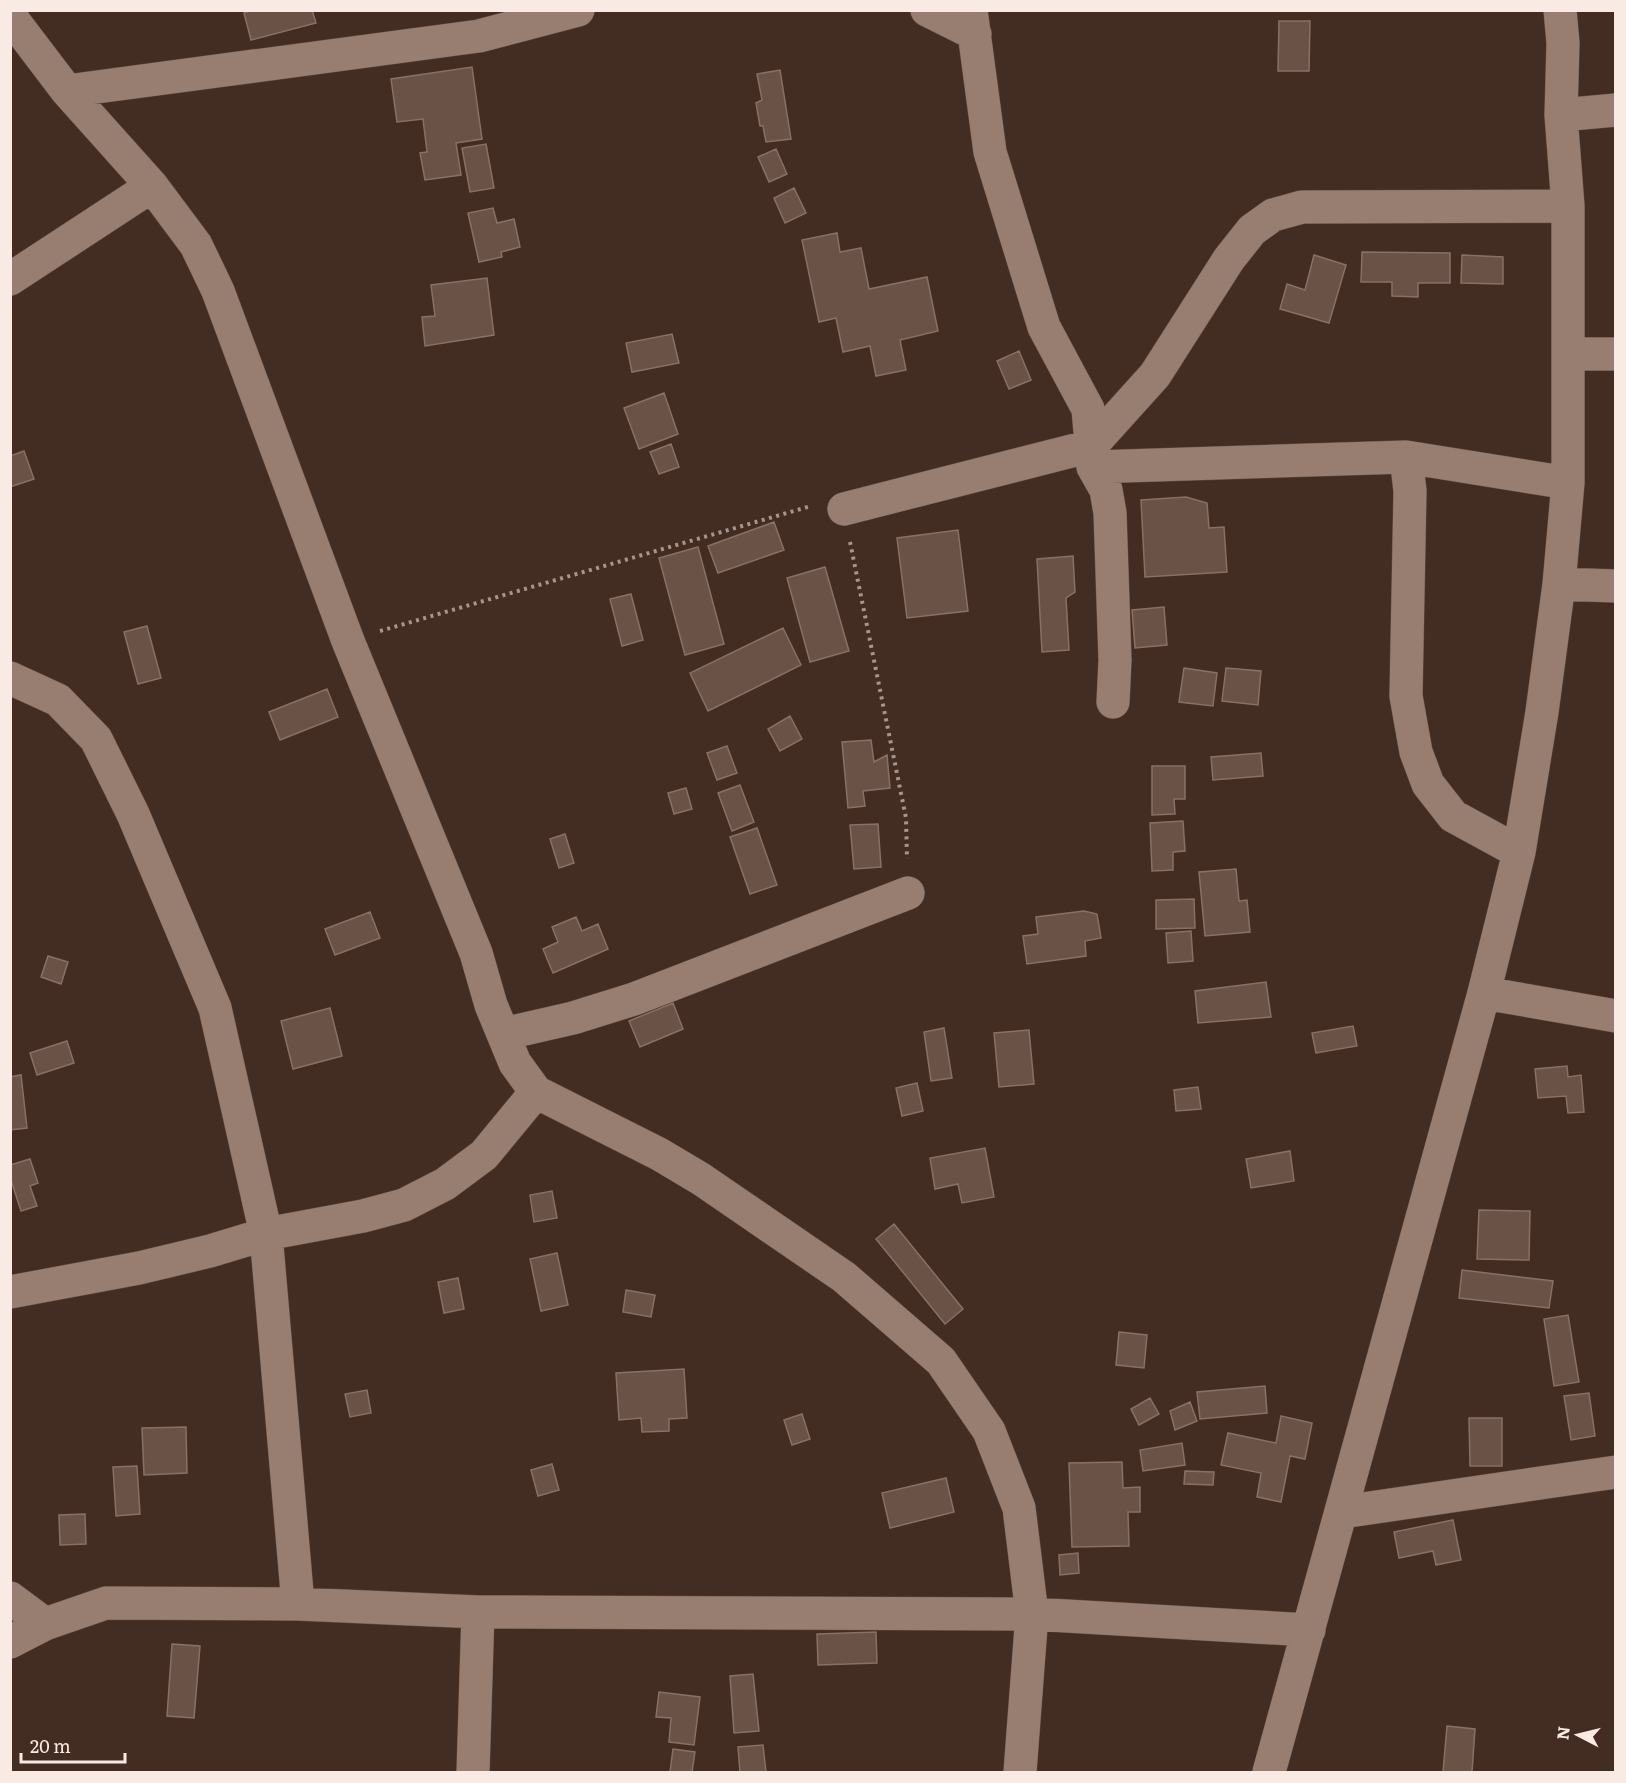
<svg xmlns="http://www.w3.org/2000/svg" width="1626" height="1783" font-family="Literata,serif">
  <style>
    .building { fill: #6b5246; stroke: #8a7064; stroke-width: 1.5 }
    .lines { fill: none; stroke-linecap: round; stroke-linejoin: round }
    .minor-casing { stroke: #5f4c42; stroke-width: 34 }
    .path { stroke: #a7948c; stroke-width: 4; stroke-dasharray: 3 4.5; stroke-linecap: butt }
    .minor { stroke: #987d71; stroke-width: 33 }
  </style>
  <rect width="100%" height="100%" fill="#432c22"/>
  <path class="building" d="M252,10h60l4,13 -65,17 -7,-27z
    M1279,21h31l-1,50h-31z
    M472,67l10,72 -26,4 5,32 -36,5 -5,-27 7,-1 -4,-33 -26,3 -6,-43z
    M780,70l11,69 -25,3 -3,-16h-3l-4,-23 6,-3 -5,-26z
    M486,144l8,44 -24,4 -8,-44z
    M776,149l11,25 -18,8 -11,-25z
    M794,188l12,25 -21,10 -11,-25z
    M493,208l4,15 17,-4 6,28 -19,5 1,5 -23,5 -11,-49z
    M837,233l3,19 21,-4 8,41 58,-12 11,54 -38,9 6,30 -30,6 -6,-30 -27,6 -7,-34 -17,4 -17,-82z
    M1362,252l88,1v30h-32v14l-26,-1v-14h-31z
    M1314,255l32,10 -17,58 -49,-14 7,-25 18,6z
    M1462,255l41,2v27l-42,-1z
    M487,278l7,57 -69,11 -3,-29 13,-1 -4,-31z
    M672,334l7,29 -47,9 -6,-29z
    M1019,351l12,29 -22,9 -12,-28z
    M664,393l14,41 -39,15 -15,-41z
    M671,444l8,23 -20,7 -9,-22z
    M24,451l10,28 -24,8v-31z
    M1186,497l21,6 2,25 15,-1 3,45 -82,5 -4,-77z
    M774,522l10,28 -66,23 -10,-27z
    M958,530l10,81 -61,7 -10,-80z
    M698,547l26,97 -39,11 -26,-97z
    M1073,556l2,36 -9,6 3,52 -27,2 -5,-93z
    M825,567l24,84 -39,11 -23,-84z
    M631,594l12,46 -21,6 -12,-47z
    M1164,607l3,38 -32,3 -3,-38z
    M147,626l14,52 -23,6 -14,-52z
    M783,628l18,37 -93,46 -18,-38z
    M1184,668l33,5 -4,33 -34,-4z
    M1226,668l35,3 -3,34 -36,-4z
    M327,689l11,28 -58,23 -11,-28z
    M790,716l12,23 -22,12 -12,-22z
    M871,740l3,22 13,-7 3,33 -27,3 2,15 -17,2 -6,-66z
    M727,746l10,27 -20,7 -10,-27z
    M1261,753l2,23 -50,4 -2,-23z
    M1152,766h33v33h-11l1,15 -23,1z
    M740,785l14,37 -22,9 -14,-38z
    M686,788l6,21 -18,5 -6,-21z
    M1183,821l2,30 -12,1v18l-21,1 -2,-48z
    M878,824l3,43 -27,2 -4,-44z
    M757,828l20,57 -27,9 -20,-57z
    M565,834l9,29 -15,5 -9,-29z
    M1236,869l3,32 8,-1 3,32 -45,4 -6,-64z
    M1194,899l1,29 -39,1v-29z
    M1084,911l13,3 4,24 -16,3 1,15 -59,8 -4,-28 15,-2 -2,-17z
    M370,912l10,26 -45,17 -10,-26z
    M576,917l6,14 16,-7 10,25 -55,24 -10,-24 15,-7 -6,-15z
    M1191,931l2,30 -25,2 -2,-30z
    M48,956l20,6 -7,22 -20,-7z
    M1266,982l5,35 -73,6 -3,-32z
    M673,1003l10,26 -43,18 -11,-26z
    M330,1008l12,48 -49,13 -12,-48z
    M1353,1026l4,20 -41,7 -4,-20z
    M944,1028l8,50 -21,3 -7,-49z
    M1029,1030l5,54 -35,3 -5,-54z
    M67,1041l7,22 -37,12 -7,-22z
    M1567,1066l1,11 13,-2 3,37 -16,1 -2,-17 -28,2 -3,-29z
    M21,1075l6,53 -17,2v-53z
    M917,1083l6,28 -21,5 -6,-28z
    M1198,1087l3,22 -25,2 -2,-21z
    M985,1148l9,49 -32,6 -4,-19 -23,5 -5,-31z
    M1290,1151l4,30 -43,7 -5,-29z
    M30,1159l8,24 -8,3 7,20 -16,5 -11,-34v-12z
    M552,1191l5,27 -23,4 -4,-27z
    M1479,1210l51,1 -1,49 -52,-1z
    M894,1224l69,85 -18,15 -69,-85z
    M557,1253l11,52 -27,6 -11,-52z
    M1462,1270l91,11 -4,27 -90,-10z
    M458,1278l6,31 -20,4 -6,-31z
    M626,1290l29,5 -4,22 -28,-5z
    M1568,1315l11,67 -25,4 -10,-67z
    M1119,1332l28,3 -3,33 -28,-3z
    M684,1369l3,49 -18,1v12l-27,1 -1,-14 -22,2 -3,-47z
    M1265,1386l2,27 -67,6 -3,-27z
    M367,1390l4,23 -21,4 -5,-23z
    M1589,1393l6,43 -24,4 -7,-44z
    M1150,1398l9,16 -20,11 -8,-16z
    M1190,1402l7,19 -22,9 -5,-19z
    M802,1414l8,25 -18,6 -8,-25z
    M1281,1416l31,7 -7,36 -15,-3 -9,46 -24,-5 4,-24 -40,-8 7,-32 48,10z
    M1469,1418h33v48h-32z
    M186,1427l1,46 -43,2 -2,-47z
    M1182,1443l3,22 -42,6 -3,-21z
    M1122,1462l1,26 17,-1v25h-12l1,34 -57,1 -3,-84z
    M552,1464l7,26 -21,6 -7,-26z
    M137,1466l3,48 -24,2 -3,-49z
    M1185,1471l29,1 -1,13 -29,-1z
    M946,1478l8,34 -64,16 -8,-35z
    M85,1514l1,30 -26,1 -1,-30z
    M1453,1520l8,40 -25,5 -3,-14 -34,7 -5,-26z
    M1078,1553l1,20 -19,2 -1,-20z
    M876,1632l1,31 -59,2 -1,-31z
    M172,1644l28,2 -6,72 -27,-2z
    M753,1674l6,57 -25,2 -4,-57z
    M659,1692l41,5 -6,48 -25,-3 2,-24 -15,-1z
    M1447,1726l28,3 -3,43h-29z
    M763,1745l3,27h-26l-2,-25z
    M673,1749l22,3 -3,20h-22z"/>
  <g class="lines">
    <defs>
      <path id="minor" d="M927,10l48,24
        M971,10l19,142 54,175 44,82 5,58 13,23 4,23 5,147 -2,42
        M10,16l57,75 85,95 44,59 22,46 130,350 128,312 15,52 24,58 21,29 123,62 42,25 143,98 97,84 48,70 30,77 13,106 -12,158
        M67,91l412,-55 99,-26
        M1561,115l55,-5
        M10,279l142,-93
        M1570,354h46
        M1406,457l162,26
        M1093,467l313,-10 4,34 -4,205 10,56 12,32 25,32 66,36
        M844,509l247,-63 64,-71 74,-116 23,-29 21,-15 29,-8 266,-1
        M1559,584l57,2
        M10,678l48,22 38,39 37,75 82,194 51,226 32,370
        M1484,993l132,23
        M503,1034l70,-16 61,-19 274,-106
        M10,1292l129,-24 71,-17 56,-17 97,-18 41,-11 41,-21 39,-29 52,-63
        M1342,1512l274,-40
        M10,1598l35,26
        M10,1642l35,-18 61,-21 192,1 180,8 554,2 277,16
        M473,1772l5,-160
        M1269,1772l215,-779 35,-141 23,-140 17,-128 9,-101v-277l-7,-91 2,-72 -3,-33"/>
    </defs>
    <use href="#minor" class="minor-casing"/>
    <path class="path" d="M850,542l56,276 1,41
      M380,631l431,-125"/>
    <use href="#minor" class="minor"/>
  </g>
  <rect width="1626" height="1783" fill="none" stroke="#f9eae3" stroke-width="24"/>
  <g transform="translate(1578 1735) rotate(277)" stroke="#432c22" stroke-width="4.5" paint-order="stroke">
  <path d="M0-4.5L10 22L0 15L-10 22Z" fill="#f9eae3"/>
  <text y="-9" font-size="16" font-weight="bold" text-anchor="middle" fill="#f9eae3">N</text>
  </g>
  <path d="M21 1753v9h104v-9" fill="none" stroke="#f9eae3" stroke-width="3"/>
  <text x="30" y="1753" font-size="18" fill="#f9eae3" stroke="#432c22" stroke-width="4.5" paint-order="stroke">20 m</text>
</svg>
